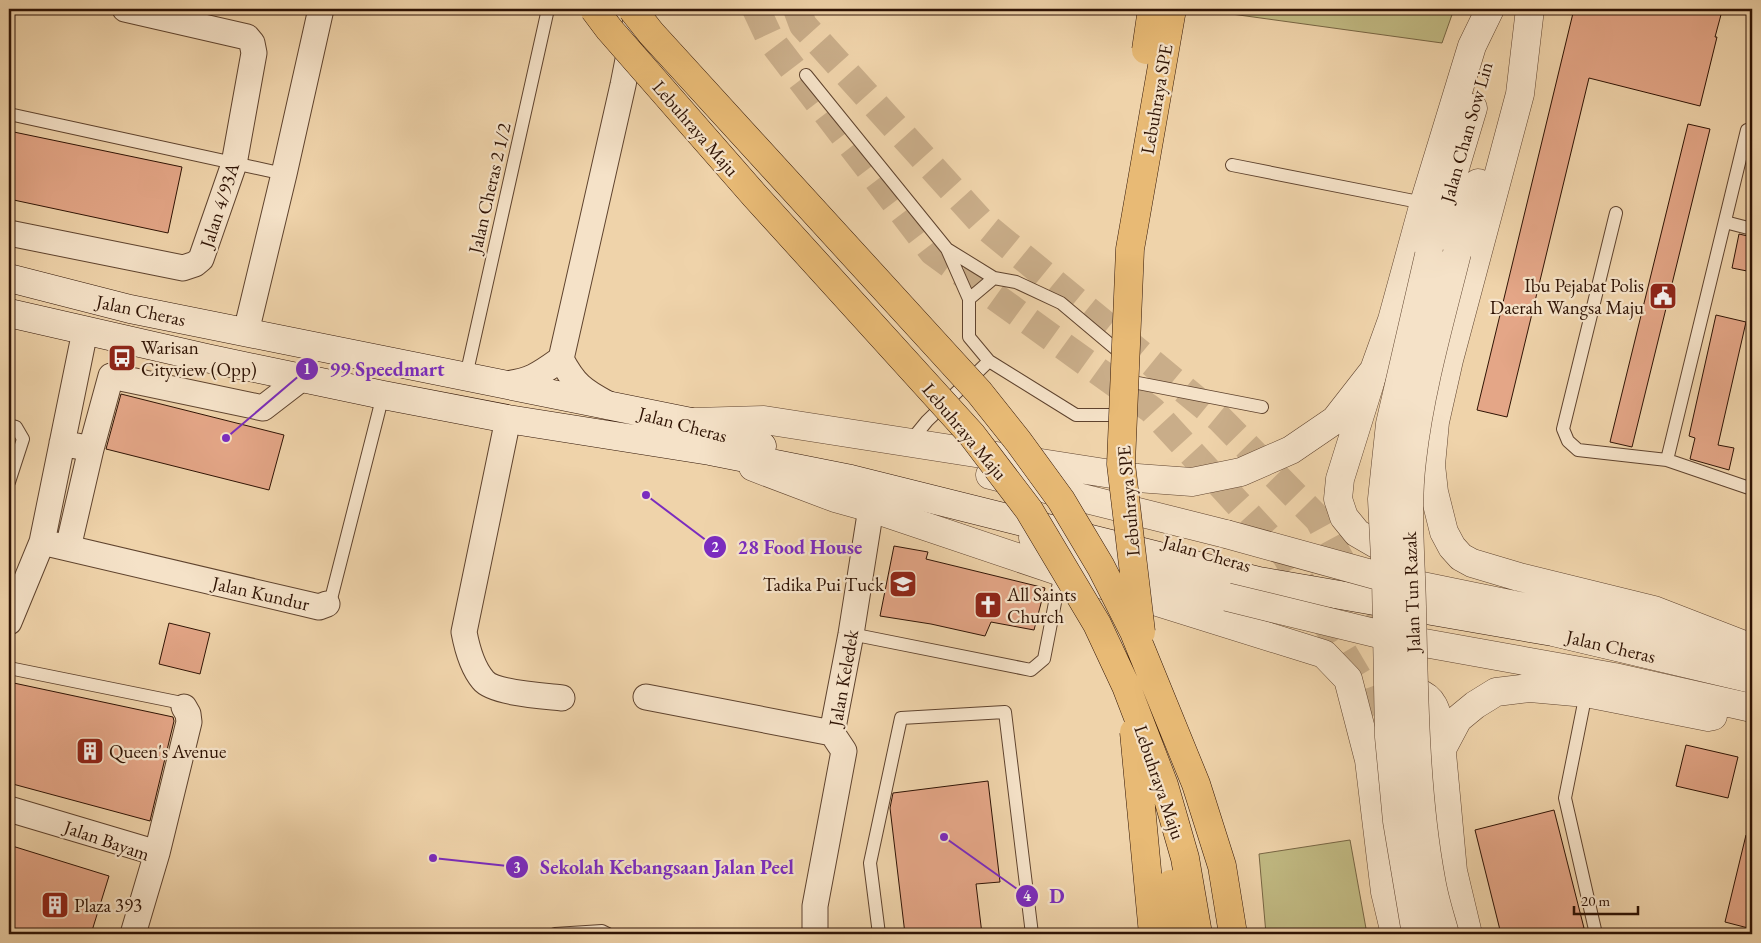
<svg xmlns="http://www.w3.org/2000/svg" width="1761" height="943" font-family="'EB Garamond',serif">
  <style>
    .green { fill: #c1ba83; stroke: #786644 }
    .building { fill: #e4a687; stroke: #2f1304 }
    .lines { fill: none; stroke-linecap: round; stroke-linejoin: round }
    .motorway-tunnel { stroke: #c9ad89; stroke-width: 28; stroke-dasharray: 28 14; stroke-linecap: butt }
    .service-casing { stroke: #5f432e; stroke-width: 14 }
    .minor-casing { stroke: #5f432e; stroke-width: 27 }
    .tertiary-casing { stroke: #5f432e; stroke-width: 29 }
    .secondary-casing { stroke: #2f1304; stroke-width: 29 }
    .service { stroke: #f5e2c8; stroke-width: 12 }
    .minor { stroke: #f5e2c8; stroke-width: 25 }
    .tertiary { stroke: #f5e2c8; stroke-width: 28 }
    .secondary { stroke: #f5e2c8; stroke-width: 28 }
    .tram { stroke: #2f1304; stroke-width: 1 }
    .tertiary-bridge-casing { stroke: #5f432e; stroke-width: 29; stroke-linecap: butt }
    .motorway-bridge-casing { stroke: #2f1304; stroke-width: 29; stroke-linecap: butt }
    .tertiary-bridge { stroke: #f5e2c8; stroke-width: 28 }
    .motorway-bridge { stroke: #e8ba75; stroke-width: 28 }
    .labels { text-anchor: middle; stroke-width: 4.5; stroke-linejoin: round; paint-order: stroke }
    .street-label { font-size: 19px; fill: #2f1304; stroke: #f5e2c8 }
    .poi-label { font-size: 19px; fill: #2f1304; stroke: #f5e2c8; text-anchor: start }
    .leader { fill: none; stroke: #7b2cbf; stroke-width: 2 }
    .callout-dot { fill: #7b2cbf; stroke: #f5e2c8; stroke-width: 2 }
    .mark-label { font-size: 15px; text-anchor: middle; font-weight: bold; fill: #fff }
    .callout-label { font-size: 20px; text-anchor: middle; font-weight: bold; fill: #7b2cbf; stroke: #f5e2c8; stroke-width: 4.5; stroke-linejoin: round; paint-order: stroke }
  </style>
  <rect width="100%" height="100%" fill="#efd3aa"/>
  <filter id="stains"><feTurbulence type="fractalNoise" baseFrequency=".004" numOctaves="4"/><feColorMatrix values="0 0 0 0 .2 0 0 0 0 .09 0 0 0 0 .02 0 0 0 .5 -.17"/></filter>
  <radialGradient id="worn" r=".72"><stop offset=".6" stop-color="#630" stop-opacity="0"/><stop offset="1" stop-color="#630" stop-opacity=".3"/></radialGradient>
  <path class="green" d="M1217,9h237l-12,34 -225,-31z
    M1350,840l17,94h-101l-7,-80z"/>
  <path class="building" d="M1574,9h138l10,2 -7,26h2l-17,69 -111,-28 -82,339 -30,-7z
    M1688,124l22,5 -78,318 -22,-5z
    M9,131l173,36 -14,66 -159,-34z
    M1739,234l13,3v35l-20,-4z
    M1716,315l30,7 -28,123 16,3 -5,22 -39,-11 5,-21 -6,-2z
    M121,394l163,41 -15,55 -163,-41z
    M894,546l34,6 -2,7 119,29 -11,42 -43,-8 -6,14 -54,-12 -51,-8z
    M169,623l41,10 -10,41 -41,-10z
    M9,682l164,35 1,4 -24,100 -141,-38z
    M1686,745l52,12 -10,41 -52,-12z
    M988,781l12,101 -24,2 6,50h-77l-15,-126 3,-15z
    M1554,810l30,118 -24,6h-59l-26,-104z
    M1746,835l6,1v93l-27,-7z
    M9,845l100,31 -18,58h-82z"/>
  <g class="lines">
    <path class="motorway-tunnel" d="M756,9l14,30 163,213 219,158 134,146 73,123 28,77
      M797,9l6,16 182,201 235,193 99,101 71,132"/>
    <defs>
      <path id="service" d="M806,75l141,174 22,50v38l20,24 87,54h39l6,-8
        M9,114l275,60
        M1232,165l192,38
        M1616,213l-53,216 5,12 10,9 89,10 85,29
        M1725,222l27,7
        M947,249l47,29
        M969,299l25,-21 22,4 45,21 63,53
        M466,376l82,-367
        M1138,383l124,24
        M9,425l7,2 7,12 -14,43
        M909,443l18,-22 62,-60
        M1667,460l80,-330
        M327,604l4,-5 52,-204
        M851,634l180,36 13,-11 17,-87
        M9,668l168,34 7,5
        M1586,693l-21,105 31,136
        M555,934l47,-3 6,3
        M879,934l-9,-71 31,-145 104,-6 27,222"/>
      <path id="minor" d="M9,233l174,35 12,-4 6,-5 33,-95 20,-111 -2,-10 -5,-6 -122,-28
        M246,332l38,-158 37,-165
        M503,384c27,-2 37,-10 58,-25
        M608,404c-25,-13 -34,-20 -47,-45l62,-274 15,-76
        M508,419l-44,213c3,16 8,35 19,48 10,13 62,16 79,18
        M62,443l29,6 20,-73 152,32 39,-30
        M42,542l277,65 8,-3
        M68,548l23,-99
        M9,622l33,-80 43,-211
        M646,697l186,36
        M9,809l148,44
        M133,934l24,-81 32,-131 -1,-8 -4,-7
        M815,934v-28l29,-155 -12,-18 19,-99 20,-126"/>
      <path id="tertiary" d="M1530,9l-10,85 -71,266 -14,62 -4,43 3,27 10,40 8,15 9,10 11,6 47,14 135,33 98,38
        M1457,253l21,-70
        M1429,255l44,-147
        M694,422l70,-2 373,58 55,4 49,-10 50,-22 44,-30 39,-50
        M753,467l82,31 36,10 190,64 263,82 24,25 21,81 16,132 10,42
        M990,475l236,59
        M1404,535l-28,9 -19,-11 -13,-16 -6,-18 2,-20 34,-109 18,-50 32,-117 48,-157 18,-37
        M1033,538l194,59
        M1388,579l229,47 119,32
        M1391,637l223,40 138,31
        M1394,692c12,-6 33,1 39,13 3,5 4,11 6,16l14,150 15,63
        M1441,751l17,-32 17,-14 21,-13 34,-4 56,5 122,24 5,-1"/>
      <path id="secondary" d="M9,278l121,31 561,113 71,24
        M9,313l197,45 177,37 125,24 202,32 141,28 408,102 294,51 199,47"/>
    </defs>
    <use href="#service" class="service-casing"/>
    <use href="#minor" class="minor-casing"/>
    <use href="#tertiary" class="tertiary-casing"/>
    <use href="#secondary" class="secondary-casing"/>
    <use href="#service" class="service"/>
    <use href="#minor" class="minor"/>
    <use href="#tertiary" class="tertiary"/>
    <use href="#secondary" class="secondary"/>
    <path class="tram" d="M1744,9l8,12"/>
    <defs>
      <path id="tertiary-bridge" d="M1226,534l160,44
        M1227,597l160,39
        M1416,934l-19,-113 -8,-84 -3,-159 -4,-79 8,-75 39,-169
        M1445,934c-5,-18 -11,-36 -14,-55 -16,-87 -17,-183 -19,-272 -1,-49 -6,-98 0,-147 8,-70 28,-139 45,-207"/>
      <path id="motorway-bridge" d="M594,9l15,20 146,167 217,239 57,75 68,114 29,62 38,99 21,73 13,76
        M632,9l19,24 328,359 39,49 43,59 40,67 33,65 62,152 26,82 11,68
        M1146,50l6,-41
        M1141,632l-20,-168 9,-215 42,-240
        M1134,732l19,202
        M1171,884l6,50"/>
    </defs>
    <use href="#tertiary-bridge" class="tertiary-bridge-casing"/>
    <use href="#motorway-bridge" class="motorway-bridge-casing"/>
    <use href="#tertiary-bridge" class="tertiary-bridge"/>
    <use href="#motorway-bridge" class="motorway-bridge"/>
  </g>
  <defs>
    <symbol id="civic-square" viewBox="-11 -11 22 22"><rect x="-9" y="-9" width="18" height="18" rx="4" fill="#8f2418" stroke="#f5e2c8"/><path d="M-.6-6.5H3V-4.5H.6V-3L4-1V1h2V6H-6V1h2V-1L-.6-3ZM-1.2 2.5V6h2.4V2.5Z" fill="#fff"/></symbol>
    <symbol id="bus-square" viewBox="-11 -11 22 22"><rect x="-9" y="-9" width="18" height="18" rx="4" fill="#8f2418" stroke="#f5e2c8"/><path d="M-5-6H5V4H4V6H2V4H-2V6H-4V4H-5ZM-3.5-4V0h7V-4ZM-3.5 1.2v1.5H-2V1.2ZM2 1.2v1.5H3.5V1.2Z" fill="#fff"/></symbol>
    <symbol id="school-square" viewBox="-11 -11 22 22"><rect x="-9" y="-9" width="18" height="18" rx="4" fill="#8f2418" stroke="#f5e2c8"/><path d="M0-5L7-2L0 1L-7-2ZM-4 1L0 2.5L4 1V4Q0 6-4 4Z" fill="#fff"/></symbol>
    <symbol id="church-square" viewBox="-11 -11 22 22"><rect x="-9" y="-9" width="18" height="18" rx="4" fill="#8f2418" stroke="#f5e2c8"/><path d="M-1.2-6h2.4v3.5h3.3v2.4h-3.3V6h-2.4V-.1h-3.3v-2.4h3.3Z" fill="#fff"/></symbol>
    <symbol id="building-square" viewBox="-11 -11 22 22"><rect x="-9" y="-9" width="18" height="18" rx="4" fill="#8f2418" stroke="#f5e2c8"/><path d="M-4-6H4V6H1V3H-1V6H-4ZM-2.5-4.3h1.7v1.8h-1.7ZM.8-4.3h1.7v1.8H.8ZM-2.5-1h1.7V.8h-1.7ZM.8-1h1.7V.8H.8Z" fill="#fff"/></symbol>
  </defs>
  <g fill-rule="evenodd">
    <use href="#civic-square" x="1647" y="280" width="32" height="32"/>
    <use href="#bus-square" x="106" y="342" width="32" height="32"/>
    <use href="#school-square" x="887" y="568" width="32" height="32"/>
    <use href="#church-square" x="972" y="589" width="32" height="32"/>
    <use href="#building-square" x="74" y="735" width="32" height="32"/>
    <use href="#building-square" x="39" y="889" width="32" height="32"/>
  </g>
  <g class="labels">
    <g class="street-label">
      <text transform="translate(1156 99) rotate(-80)" y="7">Lebuhraya SPE</text>
      <text transform="translate(696 128) rotate(49)" y="7">Lebuhraya Maju</text>
      <text transform="translate(1466 132) rotate(-74)" y="7">Jalan Chan Sow Lin</text>
      <text transform="translate(489 188) rotate(-77)" y="7">Jalan Cheras 2 1/2</text>
      <text transform="translate(219 205) rotate(-72)" y="7">Jalan 4/93A</text>
      <text transform="translate(141 310) rotate(12)" y="7">Jalan Cheras</text>
      <text transform="translate(683 424) rotate(15)" y="7">Jalan Cheras</text>
      <text transform="translate(965 431) rotate(50)" y="7">Lebuhraya Maju</text>
      <text transform="translate(1128 501) rotate(-95)" y="7">Lebuhraya SPE</text>
      <text transform="translate(1207 553) rotate(16)" y="7">Jalan Cheras</text>
      <text transform="translate(1411 592) rotate(-92)" y="7">Jalan Tun Razak</text>
      <text transform="translate(261 593) rotate(13)" y="7">Jalan Kundur</text>
      <text transform="translate(1611 646) rotate(13)" y="7">Jalan Cheras</text>
      <text transform="translate(843 678) rotate(-80)" y="7">Jalan Keledek</text>
      <text transform="translate(1160 782) rotate(71)" y="7">Lebuhraya Maju</text>
      <text transform="translate(107 840) rotate(19)" y="7">Jalan Bayam</text>
    </g>
    <g class="poi-label">
      <text x="1644" y="292" text-anchor="end">Ibu Pejabat Polis<tspan x="1644" dy="22">Daerah Wangsa Maju</tspan></text>
      <text x="141" y="354">Warisan<tspan x="141" dy="22">Cityview (Opp)</tspan></text>
      <text x="884" y="591" text-anchor="end">Tadika Pui Tuck</text>
      <text x="1007" y="601">All Saints<tspan x="1007" dy="22">Church</tspan></text>
      <text x="109" y="758">Queen's Avenue</text>
      <text x="74" y="912">Plaza 393</text>
    </g>
  </g>
  <path class="leader" d="M226 438L307 369M646 495L715 547M433 858L517 867M944 837L1027 896"/>
  <g class="callout-dot">
    <circle cx="226" cy="438" r="5"/>
    <circle cx="646" cy="495" r="5"/>
    <circle cx="433" cy="858" r="5"/>
    <circle cx="944" cy="837" r="5"/>
    <circle cx="307" cy="369" r="12"/>
    <circle cx="715" cy="547" r="12"/>
    <circle cx="517" cy="867" r="12"/>
    <circle cx="1027" cy="896" r="12"/>
  </g>
  <g class="mark-label">
    <text x="307" y="374">1</text>
    <text x="715" y="552">2</text>
    <text x="517" y="873">3</text>
    <text x="1027" y="901">4</text>
  </g>
  <g class="callout-label">
    <text x="387" y="376">99 Speedmart</text>
    <text x="800" y="554">28 Food House</text>
    <text x="667" y="874">Sekolah Kebangsaan Jalan Peel</text>
    <text x="1057" y="903">D</text>
  </g>
  <rect width="1761" height="943" fill="none" stroke="#efd3aa" stroke-width="30"/>
  <rect x="10" y="10" width="1741" height="923" fill="none" stroke="#2f1304" stroke-width="2.5"/>
  <rect x="15" y="15" width="1731" height="913" fill="none" stroke="#2f1304"/>
  <path d="M1574 906v8h64v-8" fill="none" stroke="#2f1304" stroke-width="2.5"/>
  <text x="1581" y="906" font-size="15" fill="#2f1304" stroke="#f5e2c8" stroke-width="4" paint-order="stroke">20 m</text>
  <rect width="100%" height="100%" filter="url(#stains)"/>
  <rect width="100%" height="100%" fill="url(#worn)"/>
</svg>
